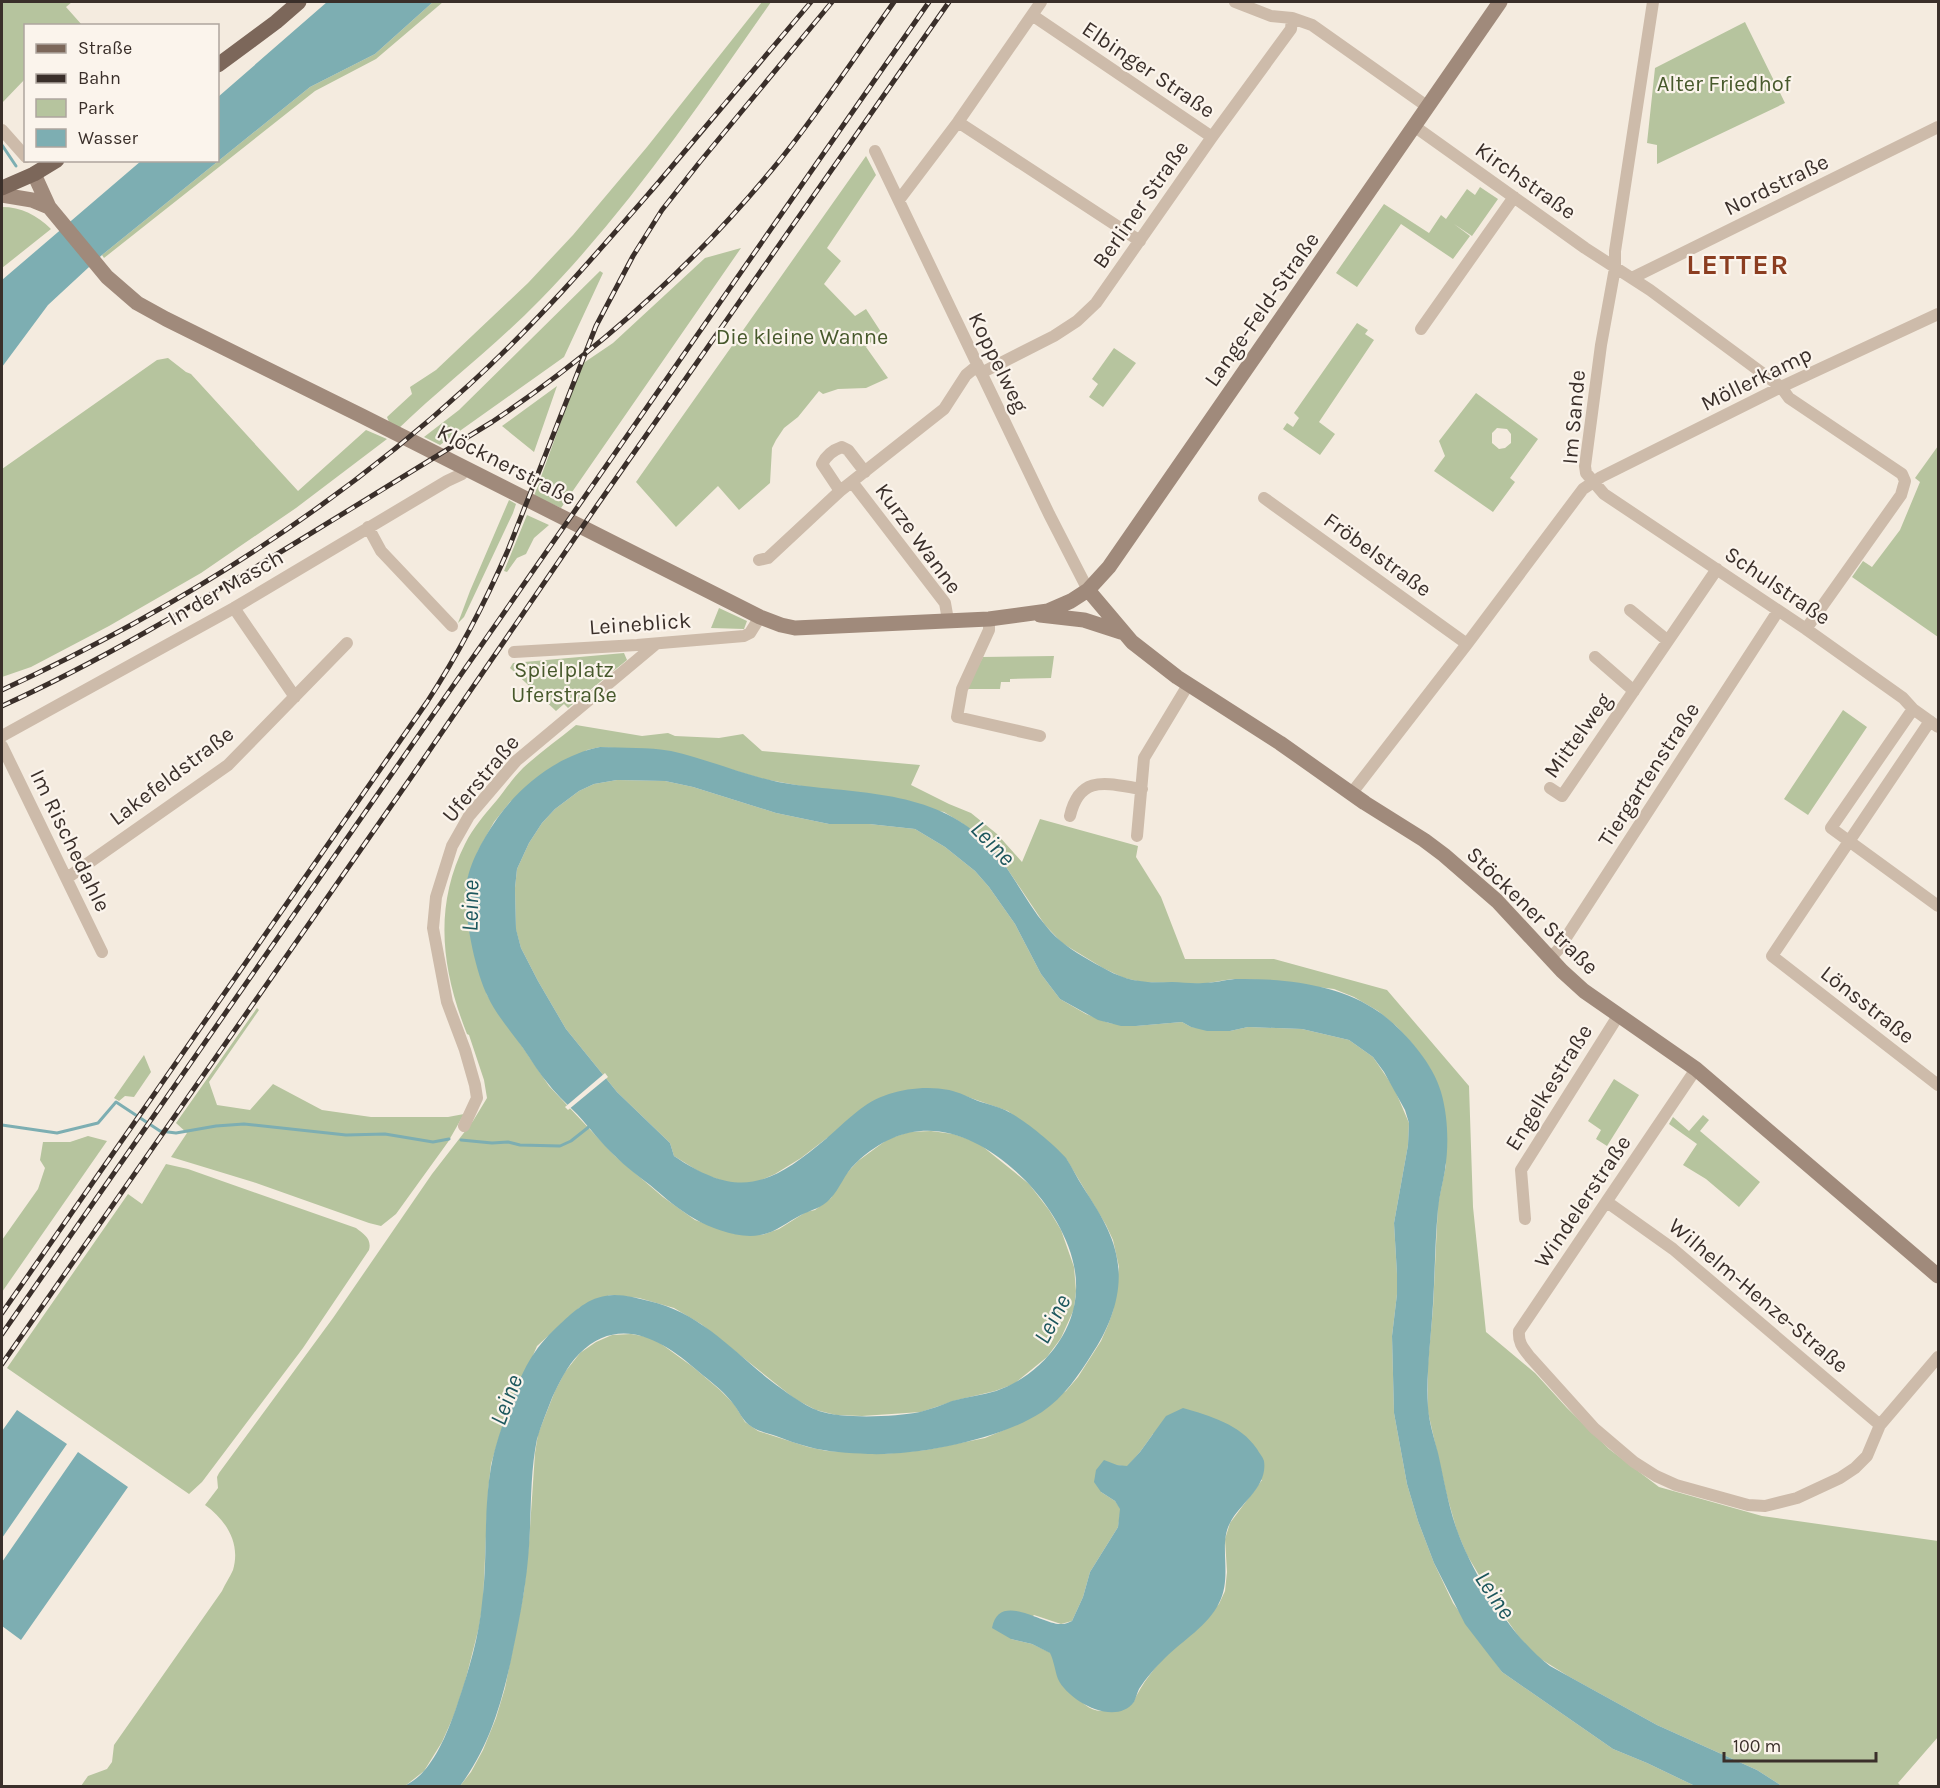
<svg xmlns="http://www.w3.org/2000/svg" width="1940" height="1788" font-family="Karla,sans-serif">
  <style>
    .green { fill: #b6c49e; fill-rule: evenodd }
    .water { fill: #7daeb2 }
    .pier { fill: #f4ebdf }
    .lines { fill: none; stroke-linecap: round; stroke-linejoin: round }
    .stream { stroke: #7daeb2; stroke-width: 3 }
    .street { stroke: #cdbbaa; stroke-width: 12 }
    .secondary { stroke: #a08a7b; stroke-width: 15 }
    .primary { stroke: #7c675a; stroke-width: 15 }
    .rail-casing { stroke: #3a2f2a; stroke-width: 5 }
    .rail { stroke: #fbf4ec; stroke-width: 3; stroke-dasharray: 9; stroke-linecap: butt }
    .labels { text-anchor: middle; stroke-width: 4.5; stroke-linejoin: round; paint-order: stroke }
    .street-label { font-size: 22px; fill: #3a2f2a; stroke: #fbf4ec }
    .park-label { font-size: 22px; fill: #47592c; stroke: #fbf4ec }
    .water-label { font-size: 24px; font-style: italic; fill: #1d575d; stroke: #fbf4ec }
    .district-label { font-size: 28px; font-weight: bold; letter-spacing: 1.5px; fill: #8b3d20; stroke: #fbf4ec }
  </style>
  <rect width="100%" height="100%" fill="#f4ebdf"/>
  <path class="green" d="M2,2h70l-6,5 16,18 -56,1 -1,53 -23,24z
    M433,2h10l-67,57 -61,32 -211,167 -2,-3 208,-168 65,-33z
    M762,2h9c-72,103 -143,208 -231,298 -45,46 -96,85 -142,129l-9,-7 -2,-5 25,-23 -2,-7 26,-17 92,-87 45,-48 74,-88z
    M1745,22l40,81 -128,61v-19l-10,-2 8,-75z
    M866,156l10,19 -49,73 14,13 -17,23 31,32 11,-7 15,23 -15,15 22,31 -22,10 -28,1 -15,5 -4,-3 -21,26 -14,11 -8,12 -4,8 -2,35 -31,27 -21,-24 -42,41 -40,-45z
    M1480,187l18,12 -26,37 -18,-12 16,12 -17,23 -52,-35 -44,63 -21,-14 48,-69 45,29 12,-18 5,4 21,-30 8,6z
    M2,207c19,0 35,8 49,22l-49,39z
    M741,248l-180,260 -27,-12 48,-132 31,-21 92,-85z
    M600,271l3,2 -39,84 -124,88 -16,-8 35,-27z
    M1357,323l11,7 -3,4 9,6 -55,82 16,12 -15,21 -37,-26 4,-6 6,4 6,-9 -5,-5z
    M1114,348l22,15 -33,44 -14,-10 9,-13 -6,-5z
    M168,358l18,14 5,2 107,117 68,-61 21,9 -91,69 -95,65 -92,53 -78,41 -29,10v-208l155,-109z
    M557,386l-23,66 -32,-26z
    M1476,393l62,46 -28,39 5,4 -22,30 -59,-41 11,-15 -6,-15zM1497,428l10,1 4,5v9l-6,5 -6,1 -7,-6v-10z
    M1938,446v191l-86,-60 11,-16 9,6 28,-37 20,-48 -5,-4z
    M509,500l7,4 -3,9 -49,104 -6,6 12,-32z
    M527,515l22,10 -15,13 -8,16 -9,4 -10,14 -3,-1z
    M719,608l28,13 -3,8 -33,-1z
    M624,653l3,7 -59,48 -4,-4 -8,7 -46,-43 3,-5z
    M1054,656l-3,22 -41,1v3h-9l-1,7h-34l17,-32z
    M1843,710l24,17 -59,88 -24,-16z
    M576,725l66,11 26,-3 7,3 44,2 24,-4 19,17 158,14 -9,20 38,19 22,9 26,21 25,28 18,-43 98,27 -2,11 25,40 24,62h89l113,31 82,96 4,121 13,125 49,41 32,35 42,41 50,38 103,29 176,25v196l-40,46 3,3h-119l-25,-16 -100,-45 -89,-49 -32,-20 -17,-19 -19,-27 -33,-55 -10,-24 -10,-35 -19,-84v-49l5,-55 5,-104 8,-39 -16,-97 -19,-26 -15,-16 -18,-15 -24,-14 -20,-8 -75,-9 -27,-1 -30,5 -60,-2 -18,-4 -21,-10 -41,-25 -17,-18 -39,-58 -22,-27 -22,-17 -18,-11 -181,-33 -91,-27 -72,-5 -13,3 -77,52 -16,20 -16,29 -11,29 -1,19 5,39 16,57 62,91 66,70 48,41 32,23 40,14 27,1 17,-6 27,-17 9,-2 16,-12 13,-22 14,-15 30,-22 21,-7 22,-1 22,3 24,8 52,42 20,26 12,20 13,37 2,24 -2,18 -13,29 -14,19 -33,27 -19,7 -38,9 -36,12 -59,4 -26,-1 -20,-5 -21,-11 -94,-75 -27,-16 -35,-10 -29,-3 -31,13 -42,38 -36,85 -10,33 -3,28 -5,110 -4,25 -14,55 -11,33 -12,27 -18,29 -19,15h-324l7,-10 19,-7 5,-7 2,-17 108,-154c3,-7 8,-14 11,-21 8,-27 -7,-50 -28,-65l13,-17 -1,-11 2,-4 114,-155 99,-144 41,-53 14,-23 -3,-18 -15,-45 -2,-1c-25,-63 -34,-127 -2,-190 8,-16 20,-30 32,-44 8,-10 16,-22 26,-32 16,-15 35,-28 53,-43z
    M617,780l48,1 28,6 83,26 53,11h40l46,5 30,18 30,24 14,16 26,37 26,50 19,25 26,15 23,9 26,3 47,-4 9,5 39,4 18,-4 54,2 47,11 24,17 21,31 15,35 -1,22 -14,78 3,51v20l-5,42 2,77 13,71 11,37 16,42 19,40 49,69 111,77 34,14 48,23h-1235l11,-14 12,-22 13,-32 9,-30 19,-97 5,-48 6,-90 3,-19 17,-43 10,-19 15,-19 16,-11 16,-7 19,-1 22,4 40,29 27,23 14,14 11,18 13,9 50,16 19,4 56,3 43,-4 59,-12 19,-8 62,-39 12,-14 23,-36 7,-16 5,-14 6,-44 -6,-27 -7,-15 -39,-65 -59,-49 -43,-15 -138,42 -26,20 -26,16 -16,7 -14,3 -16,-1 -26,-9 -29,-18 -4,-13 -53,-51 -51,-63 -28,-48 -17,-33 -5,-18 -1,-42 2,-19 12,-26 13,-20 13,-14 24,-18 15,-7zM1153,1434l109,46 -32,43 -5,16 2,33 -2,19 -6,13c-30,30 -68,59 -86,99 -9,2 -22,8 -32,8 -22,0 -44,-40 -50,-58l-19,-9 -21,-5 23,-24 27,9 11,-3 11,-24 7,-25 28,-45 3,-18 -6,-8 -14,-9 16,-27 10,2 13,-15z
    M257,1008l2,2 -50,72 8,23 33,5 23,-26 49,26 49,7h77l16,-3 -16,28 -52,72 -15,12 -12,-3 -116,-41 -82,-25 16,-24 -11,-10z
    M144,1055l7,17 -17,25 -9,-1 -6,5 -5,-3z
    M1614,1079l25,16 -32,51 -11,-7 5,-9 -13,-9z
    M1703,1115l6,5 -9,11 60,51 -21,25 -33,-28 -23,-14 14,-21 -28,-20 4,-7 16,14z
    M88,1136l19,5 -105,151v-52l36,-51 7,-21 -5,-8 3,-18h27z
    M166,1164l22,5 168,59c8,6 16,11 13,22l-66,98 -101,134 -13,12 -182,-126 121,-174 14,10z"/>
  <path class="water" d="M327,2h106l-58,52 -65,33 -208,168 -54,50 -46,62v-87l139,-119 77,-1v-63z
    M600,747c24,1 48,0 71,4 36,8 70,23 107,31 65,12 142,5 197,50 31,25 46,64 71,94 12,15 27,25 43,34 16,9 32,19 51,21 10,2 21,1 32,1 10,0 21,2 31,1 11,0 21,-3 32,-4 47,-1 105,5 144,33 24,17 54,51 62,80 7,24 8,53 4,78 -2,13 -6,26 -7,39 -3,32 -3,64 -5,95 -2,35 -7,68 -5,103 1,15 6,31 10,46 6,26 10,52 19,77 16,45 55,108 93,136l107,59 100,45 25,16h-87l-48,-23 -34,-14 -111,-77 -37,-48 -31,-61 -16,-42 -11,-37 -13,-71 -2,-77 5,-42v-20l-3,-51 14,-78 1,-22 -4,-13 -21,-38 -11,-15 -24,-17 -47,-11 -54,-2 -18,4h-23l-16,-4 -9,-5 -46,4h-15l-23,-6 -38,-21 -19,-25 -26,-50 -26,-37 -14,-16 -30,-24 -30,-18 -46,-5h-40l-53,-11 -83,-26 -28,-6 -48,-1 -23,4 -15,7 -24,18 -13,14 -13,20 -12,26 -2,19 1,41 5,19 17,33 28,48 51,63 53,51 4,13c65,44 96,30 153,-18 20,-17 36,-36 62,-44 18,-6 41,-8 60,-4 10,2 21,8 32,12 8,2 17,5 24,8 17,8 49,34 61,48 6,9 11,20 17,29 16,25 32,49 35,78 4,31 -9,64 -26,89 -14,22 -28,43 -50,58 -41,27 -124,44 -174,42 -19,-1 -41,-2 -59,-7 -12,-3 -22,-7 -33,-11 -9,-3 -16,-4 -24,-9 -10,-6 -13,-17 -21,-26 -9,-11 -21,-20 -32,-29 -35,-31 -79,-59 -120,-18 -12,12 -20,29 -27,44 -5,13 -11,27 -15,41 -8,39 -5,80 -9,120 -3,34 -10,67 -17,101 -10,46 -23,89 -51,126h-55c6,-4 13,-8 18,-14 16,-17 28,-48 35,-70 11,-32 21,-66 24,-99 6,-45 1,-91 9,-136 4,-22 12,-44 20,-65 12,-32 21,-52 47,-76 13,-12 28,-27 47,-30 15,-3 30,2 44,5 50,11 83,49 122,80 15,11 30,23 48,30 24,8 75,6 101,1 11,-3 22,-7 32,-11 15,-4 30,-6 44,-10 42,-14 79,-56 80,-101 2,-40 -24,-82 -51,-110 -51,-50 -111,-72 -169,-17 -12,11 -16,26 -26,36 -8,9 -19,11 -29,16 -14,7 -26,18 -41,20 -20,4 -48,-6 -65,-16 -16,-9 -31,-22 -45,-34 -12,-9 -24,-18 -35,-29 -14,-13 -25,-28 -38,-42 -11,-11 -22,-21 -31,-33 -10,-12 -17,-25 -26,-37 -11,-15 -24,-30 -32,-47 -13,-26 -24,-81 -22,-110 3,-25 19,-51 33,-71 24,-33 61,-61 101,-69z
    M1183,1408c27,8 57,16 74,41 2,4 6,8 7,12 4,26 -24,42 -34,62 -12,22 3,53 -11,80 -11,23 -36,37 -54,55 -9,9 -19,20 -26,31 -2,4 -3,9 -5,13 -19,25 -66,-1 -76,-23 -3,-8 -4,-18 -8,-26l-18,-9 -21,-5 -19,-11c7,-38 52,-2 70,-4 4,0 7,-2 10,-3l11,-24 7,-25 28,-45 2,-18 -5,-8 -14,-9 -7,-10 2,-12 8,-10 13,5 10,1 13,-14 26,-36z
    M17,1410l50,34 -65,94v-107z
    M78,1452l50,35 -107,153 -19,-14v-64z"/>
  <path class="pier" d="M605,1073l3,4 -40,33 -3,-3z"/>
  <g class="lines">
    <path class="stream" d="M2,145l14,21
      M2,1125l55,8 41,-10 18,-21 44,29 16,2 40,-7 28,-2 102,11 39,-1 48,8 16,-3
      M461,1140l31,3 16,-1 12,3 40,1 11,-5 19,-15"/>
    <path class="street" d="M1235,2l36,14 21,2 20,7 116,82
      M1653,2l-38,249v17l-14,77 -16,121 1,7 18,21 202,135 97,69 10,11 25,18
      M1032,15l180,122
      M958,122l182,119
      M1414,126l171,122 65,42 131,97 8,11 113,76 3,7 -4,14 -95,134
      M2,130l24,27
      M875,151l174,363 39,76
      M899,200l59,-78 83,-120
      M1632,278l306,-151
      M1421,329l93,-132
      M981,373l73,-37 23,-15 19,-18 116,-166 79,-108 1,-11
      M852,482l93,121 3,17
      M840,491l-18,-27c4,-8 11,-14 20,-17l6,3 17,22
      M1264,498l203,146
      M368,527l13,24 71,75
      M759,560l9,-2 72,-67 104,-82 22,-34 11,-9
      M234,608l61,89
      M1630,610l38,31
      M989,619v11l-27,59 -5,28 83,19
      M514,652l123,-7 107,-9 6,-3 10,-16
      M1595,657l39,34
      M1913,709l-82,119 107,78
      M1930,721l-158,235 166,129
      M2,736l232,-128 213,-127 15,-7 4,-6
      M2,746l100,206
      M1550,788l12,8 155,-227
      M1351,794l116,-150 116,-155 18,-12 180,-90 157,-73
      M1070,816c10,-43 38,-32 72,-27
      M1137,836l7,-78 44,-73
      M67,878l161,-113 119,-122
      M1550,958l8,-8 220,-339
      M1696,1069l-177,262c-1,12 4,17 11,26l64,71 40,34 22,14 20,9 72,20 17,1 32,-8 43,-20 15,-10 12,-12 13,-31 58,-68
      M464,1126l13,-28 -2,-13 -10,-35 -18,-48 -14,-74 3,-31 16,-51 17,-30 47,-55 140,-117
      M1607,1202l66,47 207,176
      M1525,1219l-4,-49 97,-154"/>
    <path class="secondary" d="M34,174l15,33 58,70 30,26 29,16 196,97 398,201 21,8 14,3 194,-9 59,-8 23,-10 17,-11 21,-23 391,-565
      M2,195l30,5 17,7
      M1088,590l44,52 45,35 103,66 85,60 59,37 20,15 53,46 65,70 22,20 112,78 242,207
      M1040,615l44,5 37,12"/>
    <path class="primary" d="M218,65l58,-43 23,-20
      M2,188l32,-14 23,-14"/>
    <defs>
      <path id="rail" d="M2,690c169,-78 330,-179 468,-306 68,-62 128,-132 188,-201 51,-61 102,-121 153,-181
        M2,706c99,-45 192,-101 285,-158 69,-42 137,-84 205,-126 109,-73 205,-160 288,-262 41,-51 77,-106 114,-158
        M2,1313l425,-611c32,-49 58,-99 81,-152l88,-224 37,-70 29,-46 37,-47 133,-161
        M2,1334l927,-1332
        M2,1364l410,-588 184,-269 353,-505"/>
    </defs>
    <use href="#rail" class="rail-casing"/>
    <use href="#rail" class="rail"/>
  </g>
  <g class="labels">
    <g class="street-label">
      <text transform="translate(1149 69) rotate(34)" y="8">Elbinger Straße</text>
      <text transform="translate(1526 180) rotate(35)" y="8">Kirchstraße</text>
      <text transform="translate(1776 184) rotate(-26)" y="8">Nordstraße</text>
      <text transform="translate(1140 204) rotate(-55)" y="8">Berliner Straße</text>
      <text transform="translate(1261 309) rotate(-55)" y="8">Lange-Feld-Straße</text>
      <text transform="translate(999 362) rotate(64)" y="8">Koppelweg</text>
      <text transform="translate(1756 378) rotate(-26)" y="8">Möllerkamp</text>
      <text transform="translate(1573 417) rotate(-85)" y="8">Im Sande</text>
      <text transform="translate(507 464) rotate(27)" y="8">Klöcknerstraße</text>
      <text transform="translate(919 538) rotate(54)" y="8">Kurze Wanne</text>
      <text transform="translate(1378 554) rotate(36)" y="8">Fröbelstraße</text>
      <text transform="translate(1778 585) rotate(34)" y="8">Schulstraße</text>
      <text transform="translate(225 587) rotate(-30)" y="8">In der Masch</text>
      <text transform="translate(640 623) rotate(-4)" y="8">Leineblick</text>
      <text transform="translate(1577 735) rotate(-54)" y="8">Mittelweg</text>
      <text transform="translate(1648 774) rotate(-57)" y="8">Tiergartenstraße</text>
      <text transform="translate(171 775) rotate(-37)" y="8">Lakefeldstraße</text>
      <text transform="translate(480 778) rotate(-50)" y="8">Uferstraße</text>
      <text transform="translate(71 840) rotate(64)" y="8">Im Rischedahle</text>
      <text transform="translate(1533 910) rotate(44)" y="8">Stöckener Straße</text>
      <text transform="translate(1868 1004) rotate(38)" y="8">Lönsstraße</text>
      <text transform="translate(1548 1087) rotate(-58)" y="8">Engelkestraße</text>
      <text transform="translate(1582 1201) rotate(-56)" y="8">Windelerstraße</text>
      <text transform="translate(1759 1295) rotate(40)" y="8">Wilhelm-Henze-Straße</text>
    </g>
    <g class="park-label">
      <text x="1724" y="91">Alter Friedhof</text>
      <text x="802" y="344">Die kleine Wanne</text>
      <text x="564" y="677">Spielplatz<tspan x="564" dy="25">Uferstraße</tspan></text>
    </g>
    <g class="water-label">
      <text transform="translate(993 843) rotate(46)" y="8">Leine</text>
      <text transform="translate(470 906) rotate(-89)" y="8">Leine</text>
      <text transform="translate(1052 1319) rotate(-62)" y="8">Leine</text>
      <text transform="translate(506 1400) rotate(-69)" y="8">Leine</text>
      <text transform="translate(1495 1595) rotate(56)" y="8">Leine</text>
    </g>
    <g class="district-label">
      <text x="1738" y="274">LETTER</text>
    </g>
  </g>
  <rect width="1940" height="1788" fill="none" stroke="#3a2f2a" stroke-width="6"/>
  <rect x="24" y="24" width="195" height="138" fill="#fbf4ec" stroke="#aea59e" stroke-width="1.5"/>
  <rect x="36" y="44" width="30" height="9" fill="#7c675a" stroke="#aea59e" stroke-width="1.5"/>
  <text x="78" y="54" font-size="18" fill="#3a2f2a">Straße</text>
  <rect x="36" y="74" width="30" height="9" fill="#3a2f2a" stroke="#aea59e" stroke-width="1.5"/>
  <text x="78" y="84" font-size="18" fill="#3a2f2a">Bahn</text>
  <rect x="36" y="99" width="30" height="18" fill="#b6c49e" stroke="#aea59e" stroke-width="1.5"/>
  <text x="78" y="114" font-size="18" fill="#3a2f2a">Park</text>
  <rect x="36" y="129" width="30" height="18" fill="#7daeb2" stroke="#aea59e" stroke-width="1.5"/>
  <text x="78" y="144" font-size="18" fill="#3a2f2a">Wasser</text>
  <path d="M1724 1752v9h152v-9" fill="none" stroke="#3a2f2a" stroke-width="3"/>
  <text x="1733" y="1752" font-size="18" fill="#3a2f2a" stroke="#fbf4ec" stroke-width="4.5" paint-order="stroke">100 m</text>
</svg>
